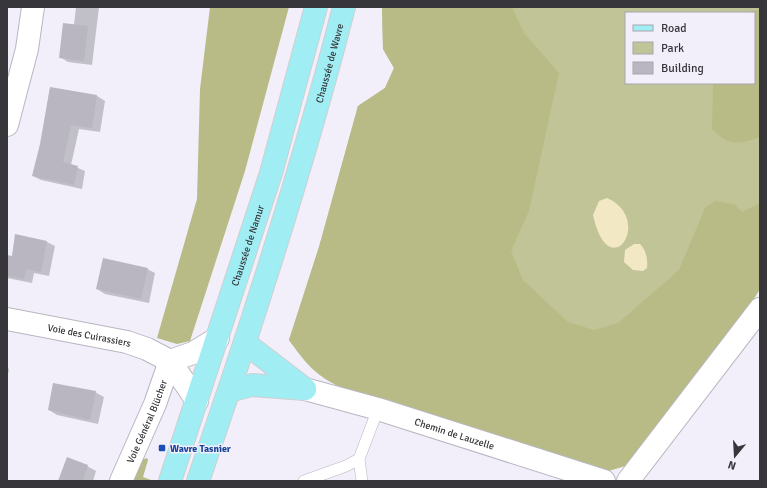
<svg xmlns="http://www.w3.org/2000/svg" width="767" height="488" font-family="Signika,sans-serif">
  <style>
    .green { fill: #c1c497; fill-rule: evenodd }
    .forest { fill: #b8bb85 }
    .sand { fill: #f2e8c3 }
    .shadow { fill: #0003 }
    .building { fill: #b9b6c1 }
    .lines { fill: none; stroke-linecap: round; stroke-linejoin: round }
    .service-casing { stroke: #b9b6c1; stroke-width: 12 }
    .minor-casing { stroke: #b9b6c1; stroke-width: 24 }
    .tertiary-casing { stroke: #b9b6c1; stroke-width: 24 }
    .primary-casing { stroke: #cfcfd0; stroke-width: 24 }
    .service { stroke: #fff; stroke-width: 11 }
    .minor { stroke: #fff; stroke-width: 22 }
    .tertiary { stroke: #fff; stroke-width: 22 }
    .primary { stroke: #a0eef3; stroke-width: 22 }
    .transit-dot { fill: #1a4fb4; stroke: #f2effb; stroke-width: 1.5 }
    .labels { text-anchor: middle; stroke-width: 3; stroke-linejoin: round; paint-order: stroke }
    .street-label { font-size: 10px; fill: #37363a; stroke: #f2effb }
    .transit-label { font-size: 10px; font-weight: bold; fill: #164399; stroke: #f2effb; text-anchor: start }
  </style>
  <rect width="100%" height="100%" fill="#f2effb"/>
  <path class="green" d="M382,7h378v282l-135,177 -17,5 -270,-85c-25,-13 -32,-23 -49,-46l30,-93 39,-141 27,-18 9,-20 -11,-19zM626,13h128v70h-128z"/>
  <path class="forest" d="M210,7h79l-44,164 -55,170 -13,3 -20,-6 40,-139 3,-110z
    M382,7h130l12,26 35,40 -30,138 -18,40 12,29 45,42 26,8 24,-7 61,-53 26,-62 10,-7 19,3 8,8 18,-9v86l-16,26 -119,151 -17,5 -270,-85c-25,-13 -32,-23 -49,-46l30,-93 39,-141 27,-18 9,-20 -11,-19z
    M760,9v128c-21,8 -32,9 -48,-8l1,-46h41v-70h-8z
    M147,458l1,2 -5,17 11,4h-25l12,-21z"/>
  <path class="sand" d="M607,198c48,21 2,90 -14,17l6,-14z
    M634,244h6c6,6 8,15 7,24l-4,3 -10,-1 -9,-8 1,-12z"/>
  <path class="shadow" d="M76,7h23l-7,58 -24,-3 -8,-5 14,-32z
    M50,88l47,8 8,5 -5,31 -21,-3 -8,36 14,6 -3,18 -41,-9 -8,-4 8,-32z
    M16,235l31,7 8,4 -6,30 -15,-3 -2,10 -25,-5v-22l5,1z
    M147,269l8,4 -6,30 -44,-9 -8,-5z
    M7,368l2,1 -2,11z
    M95,392l9,5 -6,27 -41,-9 -8,-5z
    M87,466l9,5 -3,10h-34z"/>
  <path class="building" d="M63,23l25,3 -4,35 -25,-3z
    M50,87l47,8 -5,33 -21,-3 -8,37 15,4 -4,19 -42,-9 8,-32z
    M15,234l32,7 -6,31 -15,-3 -2,10 -17,-3v-21l5,1z
    M103,258l45,10 -7,31 -45,-10z
    M53,383l43,8 -6,29 -42,-10z
    M67,457l21,8 -5,16h-25z"/>
  <g class="lines">
    <defs>
      <path id="service" d="M359,459l19,-50
        M304,481l42,-15 13,-7 3,22"/>
      <g id="minor">
        <path d="M7,125l20,-76 6,-42"/>
        <path id="s1" d="M7,319l120,23 20,7 23,12 27,40"/>
        <path d="M170,361l23,-8 25,-15"/>
        <path id="s2" d="M121,481l34,-77 15,-43"/>
      </g>
      <g id="tertiary">
        <path id="s3" d="M305,389l73,20 226,72"/>
        <path d="M628,481l132,-172"/>
      </g>
      <g id="primary">
        <path d="M245,343l60,46"/>
        <path d="M229,391l23,-6 53,4"/>
        <path id="s4" d="M170,481l101,-308 45,-166"/>
        <path id="s5" d="M198,481c54,-156 105,-314 146,-474"/>
      </g>
    </defs>
    <use href="#service" class="service-casing"/>
    <use href="#minor" class="minor-casing"/>
    <use href="#tertiary" class="tertiary-casing"/>
    <use href="#primary" class="primary-casing"/>
    <use href="#service" class="service"/>
    <use href="#minor" class="minor"/>
    <use href="#tertiary" class="tertiary"/>
    <use href="#primary" class="primary"/>
  </g>
  <rect class="transit-dot" x="158" y="444" width="8" height="8" rx="2"/>
  <g class="labels">
    <g class="street-label">
      <text dy="4" stroke="none"><textPath href="#s5" startOffset="438">Chaussée de Wavre</textPath></text>
      <text dy="4" stroke="none"><textPath href="#s4" startOffset="248">Chaussée de Namur</textPath></text>
      <text dy="4" stroke="none"><textPath href="#s1" startOffset="84">Voie des Cuirassiers</textPath></text>
      <text dy="4" stroke="none"><textPath href="#s2" startOffset="65">Voie Général Blücher</textPath></text>
      <text dy="4" stroke="none"><textPath href="#s3" startOffset="156">Chemin de Lauzelle</textPath></text>
    </g>
    <g class="transit-label">
      <text x="170" y="452">Wavre Tasnier</text>
    </g>
  </g>
  <rect width="767" height="488" fill="none" stroke="#37363a" stroke-width="16"/>
  <rect x="625" y="12" width="130" height="72" fill="#f2effb" stroke="#a7a5ae"/>
  <rect x="633" y="25" width="20" height="6" fill="#a0eef3" stroke="#a7a5ae"/>
  <text x="661" y="32" font-size="12" fill="#37363a">Road</text>
  <rect x="633" y="42" width="20" height="12" fill="#c1c497" stroke="#a7a5ae"/>
  <text x="661" y="52" font-size="12" fill="#37363a">Park</text>
  <rect x="633" y="62" width="20" height="12" fill="#b9b6c1" stroke="#a7a5ae"/>
  <text x="661" y="72" font-size="12" fill="#37363a">Building</text>
  <g transform="translate(735 456) rotate(198)" stroke="#f2effb" stroke-width="3" paint-order="stroke">
  <path d="M0-3L7 15L0 10L-7 15Z" fill="#37363a"/>
  <text y="-6" font-size="11" font-weight="bold" text-anchor="middle" fill="#37363a">N</text>
  </g>
</svg>
